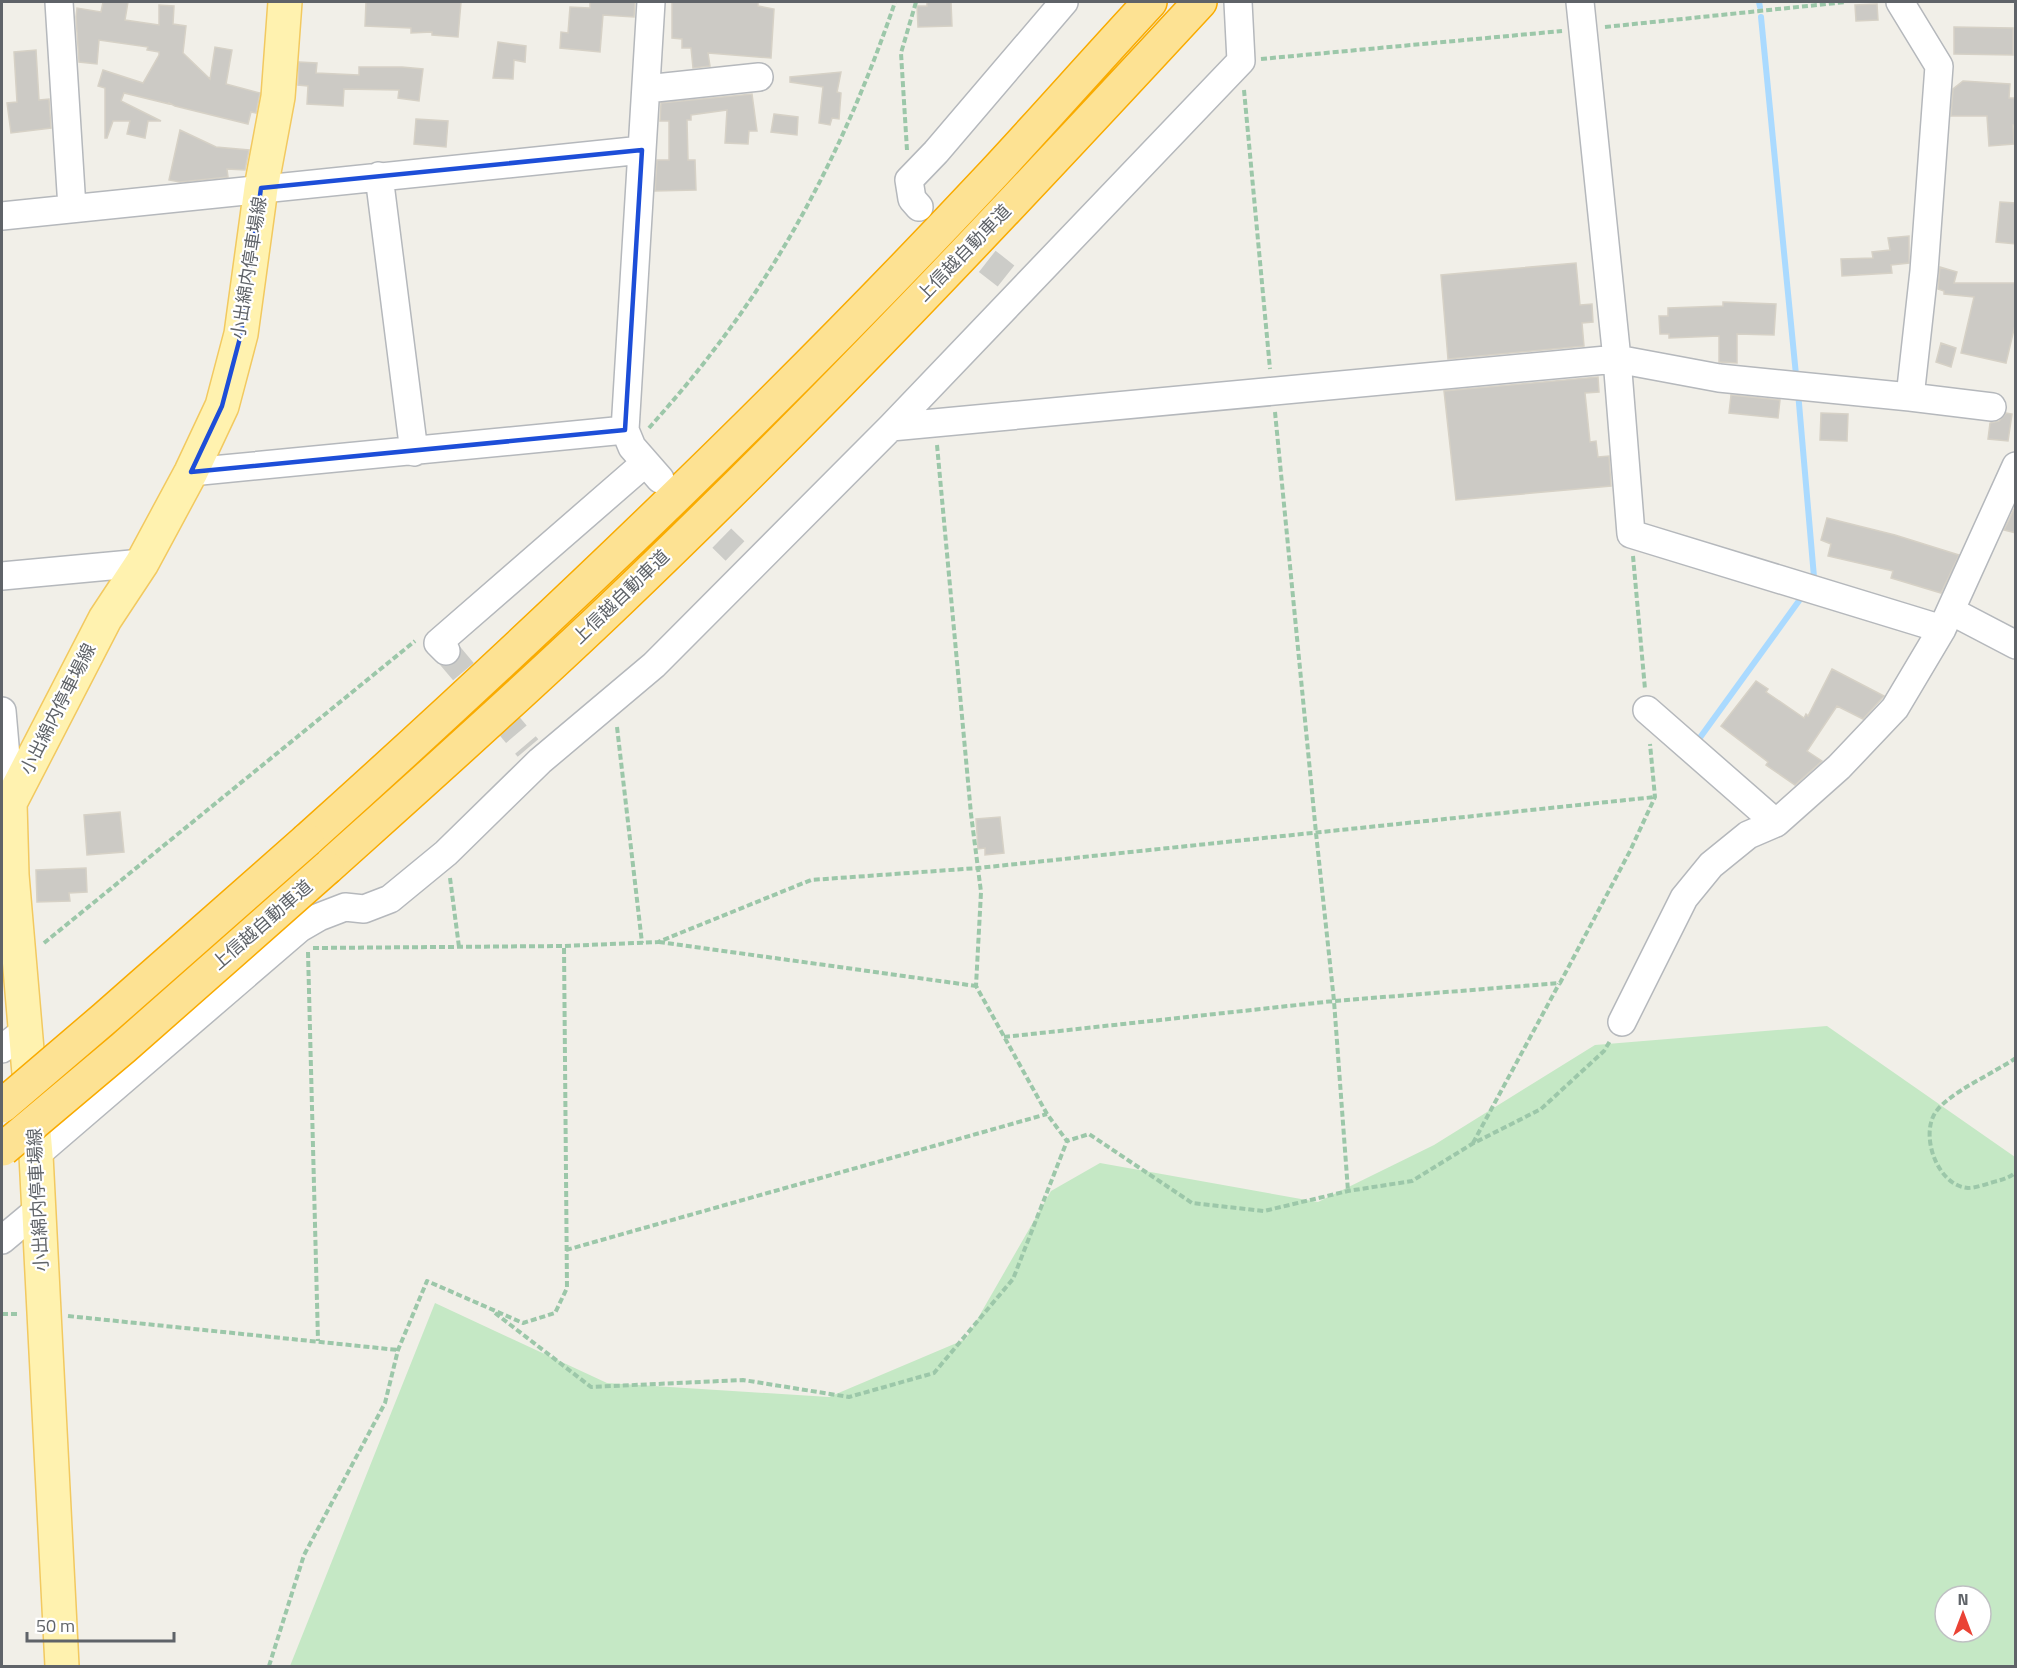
<svg xmlns="http://www.w3.org/2000/svg" width="2017" height="1668" font-family="'Titillium Web','Noto Sans JP',sans-serif">
  <style>
    .green { fill: #c5e8c5; fill-rule: evenodd }
    .lines { fill: none; stroke-linecap: round; stroke-linejoin: round }
    .stream { stroke: #aadaff; stroke-width: 6 }
    .building { fill: #cccac5; stroke: #d6d1c6; stroke-width: 1.5 }
    .minor-tunnel { stroke: #ccccc8; stroke-width: 27; stroke-dasharray: 27 14; stroke-linecap: butt }
    .minor-casing { stroke: #b5b8bc; stroke-width: 30 }
    .major-casing { stroke: #f2c960; stroke-width: 36 }
    .highway-casing { stroke: #f9ab00; stroke-width: 36 }
    .path { stroke: #9cc7a9; stroke-width: 4; stroke-dasharray: 6 3; stroke-linecap: butt }
    .minor { stroke: #fff; stroke-width: 27 }
    .major { stroke: #fff2af; stroke-width: 33 }
    .highway { stroke: #fde293; stroke-width: 33 }
    .highway-bridge-casing { stroke: #f9ab00; stroke-width: 36; stroke-linecap: butt }
    .highway-bridge { stroke: #fde293; stroke-width: 33 }
    .marked { fill: none; stroke: #1d4ed8; stroke-width: 4.5; stroke-linejoin: round }
    .labels { text-anchor: middle; stroke-width: 4.5; stroke-linejoin: round; paint-order: stroke }
    .street-label { font-size: 18px; fill: #5f6368; stroke: #fff }
  </style>
  <rect width="100%" height="100%" fill="#f1efe8"/>
  <path class="green" d="M1827,1026l188,131v509h-1725l145,-363 172,80 222,14 137,-58 85,-148 49,-28 218,39 116,-57 161,-100zM1945,1596h36v36h-36z"/>
  <g class="lines">
    <path class="stream" d="M1759,2l1,5
      M1761,17l35,358
      M1798,392l16,185
      M1699,739l102,-141"/>
  </g>
  <path class="building" d="M103,2h25l-3,18 34,5v-20l15,1 -1,18 13,2 -3,27 27,26 5,-32 17,3 -6,34 34,9 -4,20 -5,-1 -3,12 -73,-18 -6,-3v1l-45,-11 -3,8 40,20h-13l-3,17 -18,-4 3,-13h-17l-6,17h-2v-50l-7,-2 5,-16 40,13 16,-28v-3l-12,-2 1,-3 -49,-7 -2,24 -18,-2 -3,-45 1,-9 24,4z
    M366,2h95l-3,35 -26,-2v-3l-21,1v-5l-46,-2z
    M590,2h45l-1,15 -31,-2 -3,37 -40,-4 1,-16 7,1 2,-26 20,1z
    M672,2h86v4l16,3 -3,49 -63,-5 2,13 -17,2 -2,-20h-9v-9l-10,-1z
    M927,2h24l1,24 -34,1 -1,-21h10z
    M1877,4l1,16 -22,1 -1,-16z
    M1954,27l59,1v27l-59,-1z
    M498,42l28,4 -1,16 -11,-2 -1,19 -20,-1z
    M36,50l3,50 10,-1 2,29 -40,5 -4,-30 10,-1 -3,-50z
    M299,62l18,1 -1,10 43,2v-8h43l21,2 -4,32 -21,-3 1,-8 -55,-1 -1,17 -36,-2 1,-18 -10,-1z
    M841,72l-4,20 4,1 -2,26 -7,-1 -2,7 -11,-2 4,-36 -33,-5v-5z
    M1963,81l47,3 -1,14h7v27h-3l1,19 -25,2 -2,-30h-36l2,-27z
    M752,94l5,37h-8l-1,13 -23,-1 2,-33 -36,5v5h-4l1,40h7l1,30 -41,1 2,-31h12v-39h-9l1,-18z
    M774,114l24,3 -1,18 -26,-3z
    M416,119l32,2 -2,26 -32,-3z
    M180,130l36,17 33,3 -4,20 -18,-1 1,8 -48,5 -11,-2z
    M2000,202l16,1v41l-20,-2z
    M1909,236v27l-18,2 1,8 -50,3 -1,-17 32,-1 -1,-6 18,-2 -2,-12z
    M1576,263l4,42 12,-1 1,18 -11,1 2,23 -136,13 -7,-84z
    M1940,267l17,5 -3,11h62v38l-10,42 -45,-10 13,-56 -30,-3v-3l-6,-2z
    M1723,302l53,2 -2,31 -37,-1v29l-18,-1v-26l-50,2v-4h-9l-1,-18h9v-8l55,-2z
    M1941,343l15,5 -5,19 -15,-5z
    M1598,377l1,15 -14,1 5,49 6,-1 2,16 11,-1 2,30 -155,14 -12,-109z
    M1731,395l49,5 -2,18 -49,-5z
    M1821,413l27,1 -1,27 -27,-1z
    M2006,413l6,1 -4,27 -20,-2 2,-16 9,-2z
    M2016,505v28l-12,-3z
    M1827,518l68,17 64,20 -18,38 -50,-15 2,-7 -65,-15 3,-12 -10,-4z
    M1832,669l52,27 -21,23 -26,-13 -30,45 15,10 -27,24 -29,-20 2,-3 -47,-36 35,-45 12,8 -2,3 38,26 2,-4 2,2z
    M120,812l4,40 -37,3 -3,-40z
    M1000,817l4,36 -19,2v-7l-7,1 -2,-30z
    M86,868l1,24 -18,1 1,8 -33,1 -1,-32z"/>
  <g class="lines">
    <path class="minor-tunnel" d="M955,236l51,40
      M663,481l72,70
      M446,651l82,97"/>
    <defs>
      <path id="minor" d="M59,2l13,206
        M651,2l-26,428 7,17 28,32
        M1580,2l37,357 14,175 311,95
        M646,89l113,-12
        M379,176l35,276
        M919,207l-7,-8 -3,-19 27,-28 128,-150
        M2,216l640,-66
        M1910,397l82,10
        M891,427l726,-68 102,19 191,19 14,-126 15,-205 -39,-64
        M191,472l434,-42
        M2,576l140,-13
        M1951,611l65,34
        M446,651l-8,-8 207,-180
        M1647,710l129,113 63,-56 56,-59 47,-79 74,-163
        M2,711l8,92
        M1622,1022l62,-124 27,-33 37,-30 28,-12
        M2,1049l24,-19
        M36,1155l264,-227 19,-11 26,-10 19,2 26,-10 56,-46 94,-92 114,-96 237,-238 350,-366 -3,-59
        M2,1240l37,-31"/>
      <path id="major" d="M62,1666l-26,-511 -24,-280 -2,-72 95,-184 37,-56 49,-91 31,-66 19,-72 20,-146 17,-91 7,-95"/>
      <path id="highway" d="M307,840c237,-213 468,-433 686,-666 53,-57 104,-115 157,-172
        M327,868c98,-88 197,-176 292,-267 201,-192 392,-395 581,-599"/>
    </defs>
    <use href="#minor" class="minor-casing"/>
    <use href="#major" class="major-casing"/>
    <use href="#highway" class="highway-casing"/>
    <path class="path" d="M1605,27l241,-25
      M1261,59l301,-28
      M1244,90l26,279
      M907,150l-6,-97 15,-51
      M1275,412l41,421 18,168 14,190
      M649,428c22,-25 44,-50 64,-77 81,-104 140,-225 182,-349
      M937,445l34,369 10,78 -5,94 71,128 20,27 22,-7 103,69 72,8 84,-20 64,-10 60,-37 69,-35 63,-58 6,-10
      M1633,556l12,133
      M617,727l25,216
      M450,878l9,69
      M659,942l317,44
      M44,943l371,-302
      M313,948l251,-2 94,-4 153,-62 167,-12 677,-71
      M308,952l10,389
      M1004,1037l330,-36 226,-18 70,-132 25,-54 -5,-53
      M2016,1058c-22,15 -68,35 -81,55 -15,24 3,73 33,75 6,0 16,-3 22,-5 10,-3 18,-4 26,-11
      M1473,1143l86,-159
      M566,1250l481,-136
      M495,1313l96,74 152,-7 106,17 85,-24 79,-94 54,-138
      M2,1314h17
      M68,1316l330,34
      M269,1666l35,-111 81,-152 13,-53 29,-69 96,42 32,-10 12,-25 -3,-342"/>
    <use href="#minor" class="minor"/>
    <use href="#major" class="major"/>
    <use href="#highway" class="highway"/>
    <defs>
      <path id="highway-bridge" d="M2,1106l103,-88 202,-178
        M3,1149l120,-101 204,-180"/>
    </defs>
    <use href="#highway-bridge" class="highway-bridge-casing"/>
    <use href="#highway-bridge" class="highway-bridge"/>
  </g>
  <path class="marked" d="M642,150l-17,280 -434,42 31,-66 19,-72 20,-146z"/>
  <g class="labels">
    <g class="street-label">
      <text transform="translate(964 253) rotate(-46)" y="6">上信越自動車道</text>
      <text transform="translate(249 268) rotate(-81)" y="6">小出綿内停車場線</text>
      <text transform="translate(621 597) rotate(-44)" y="6">上信越自動車道</text>
      <text transform="translate(58 709) rotate(-63)" y="6">小出綿内停車場線</text>
      <text transform="translate(262 925) rotate(-41)" y="6">上信越自動車道</text>
      <text transform="translate(38 1200) rotate(-93)" y="6">小出綿内停車場線</text>
    </g>
  </g>
  <rect width="2017" height="1668" fill="none" stroke="#5f6368" stroke-width="6"/>
  <g transform="translate(1963 1614)"><circle r="28" fill="#ffffff" stroke="#bfc1c3" stroke-width="1.5"/>
  <path d="M0-4.5L10 22L0 15L-10 22Z" fill="#ea4335"/>
  <text y="-9" font-size="16" font-weight="bold" text-anchor="middle" fill="#5f6368">N</text>
  </g>
  <path d="M27 1632v9h147v-9" fill="none" stroke="#5f6368" stroke-width="3"/>
  <text x="36" y="1632" font-size="18" fill="#5f6368" stroke="#ffffff" stroke-width="4.5" paint-order="stroke">50 m</text>
</svg>
